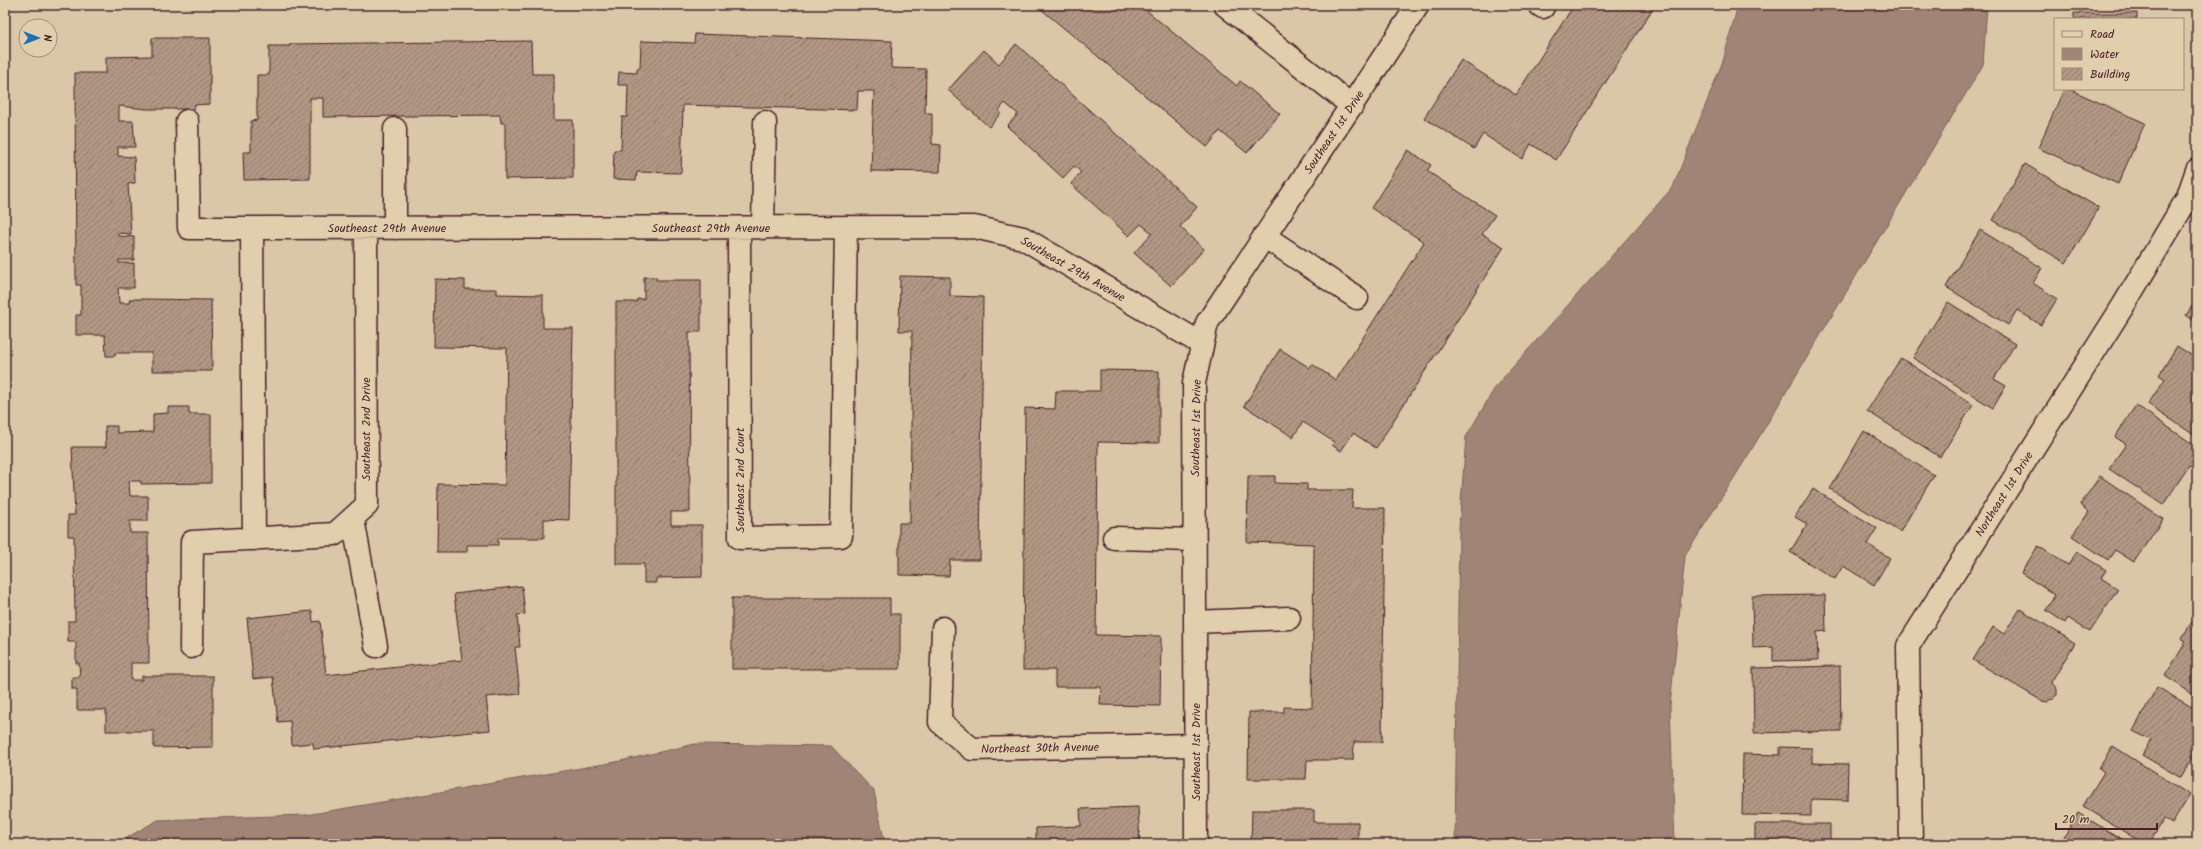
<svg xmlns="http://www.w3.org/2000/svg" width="2202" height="849" font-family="Kalam,sans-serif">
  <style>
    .water { fill: #a08576; stroke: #7e5c58 }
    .building { fill: url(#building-hatch); stroke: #4a1f2b }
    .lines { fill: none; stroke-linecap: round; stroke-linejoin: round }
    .minor-casing { stroke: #4a1f2b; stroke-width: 25 }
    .minor { stroke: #e0ceac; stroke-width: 22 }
    .labels { text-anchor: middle; stroke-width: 3.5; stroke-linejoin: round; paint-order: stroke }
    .street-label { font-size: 12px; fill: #4a1f2b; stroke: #e0ceac }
  </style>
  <defs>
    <pattern id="building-hatch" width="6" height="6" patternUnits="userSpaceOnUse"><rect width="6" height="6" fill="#b19884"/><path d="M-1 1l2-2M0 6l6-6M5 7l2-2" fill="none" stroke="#927b6c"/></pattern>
  </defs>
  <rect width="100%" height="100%" fill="#dac7a7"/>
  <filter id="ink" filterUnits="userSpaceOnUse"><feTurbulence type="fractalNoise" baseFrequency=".025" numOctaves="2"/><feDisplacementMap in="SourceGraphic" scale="8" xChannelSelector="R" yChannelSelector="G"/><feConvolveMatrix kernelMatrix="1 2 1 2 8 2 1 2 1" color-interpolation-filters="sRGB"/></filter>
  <g filter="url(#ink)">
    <path class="water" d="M1738,5h249l-4,60 -236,392 -62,99 -15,150 5,138h-220l4,-315 7,-92 30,-51 177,-199 50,-126z
      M695,744l136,2 43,45 11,53h-762l5,-7 30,-17 148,-5 310,-53z"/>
    <path class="building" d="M1036,5h104l97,81 3,-5 40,33 -33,39 -27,-22 -13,16z
      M1574,5h81l-99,155 -25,-16 -9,15 -39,-25 -9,15 -50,-31 37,-58 55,35z
      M2074,13h63v6h-63z
      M695,34l197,7 -1,27 35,1 -1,44h7v31l9,1 -1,27 -69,-1 3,-80h-16l-1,19 -174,-5 -2,68 -44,-1 -1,8 -23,-1 1,-29h7l1,-33h5l1,-32h-10l1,-13 18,1v-5h3l1,-27 53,2z
      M152,38h58v66l-16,1v4h-48l-27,-3v15h14l2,26h-17v9l16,1 1,26 -7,1 3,50 -13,-1v3l16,1v23h-15v3h15v25h-16l1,15h10l1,-4h14l67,1 1,71h-60v-18h-37v3h-9l-1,-21h-29v-20h5v-30h-5l-1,-212h31v-16l46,-1z
      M531,41l1,33h22v46h19v58l-68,1v-56h-4l-1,-8 -177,2v-19h-13v81l-66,1 -1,-28h8v-31l6,-1v-45h12v-29h21v-2z
      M1016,44l181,163 -17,20 24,22 -33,37 -37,-33 18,-20 -11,-9 -12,12 -58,-52 10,-12 -7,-6 -11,12 -56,-52 11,-12 -13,-11 -6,7 2,3 -12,14 -41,-37 36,-40 15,14z
      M2064,89h5l76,34 -27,61 -80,-36z
      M1408,150l23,15 -4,6 68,44 -13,19 22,13 -128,201 -23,-15 -12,18 -9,-6 2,-3 -31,-20 -10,15 -49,-31 36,-57 30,19 2,-4 24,16 88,-138 -53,-34z
      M2025,164l74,44 -33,55 -73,-43z
      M1980,230l62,38 -9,15 24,16 -16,26 -24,-15 -9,15 -62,-38z
      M900,276l50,1v19l33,1 -3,263h-30l-1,16 -50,-1v-52h11l2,-192h-13z
      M644,277h12v3h45v52h-12l1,180h-19v13h31v52l-46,1v5h-12v-19h-28v-262h21v-3h7z
      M435,279l30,1v9h32v5l46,1v33h30l-4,192 -25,-1v19h-46v7h-31v7h-30l1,-68 67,1 2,-137 -73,-1z
      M2197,299v24l-11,-8z
      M1948,302l67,42 -21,35 12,7 -13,22 -80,-50z
      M2177,346l20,13v78l-49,-33 17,-25 -6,-4z
      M1901,358l72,47 -33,52 -73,-46z
      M1100,370l59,1v72l-61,-1 -2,193 65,1 -1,70 -60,-1 1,-18h-46v-17h-32l2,-262 30,1 1,-18h44z
      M2136,405l61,42v22l-8,-3 -26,39 -54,-36 17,-25 -11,-7z
      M168,407h21v7h22v69l-70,1v-3h-12l1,15h18v25h-18v12h18l1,130h-18v17h11v-4h71v71l-59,1v-17h-48v-21h-29v-21h-5v-12h8l-1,-14h-3v-21h-8v-21h7l-1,-85h-6v-21h7l-3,-68h34l-1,-21h12v7l36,-1v-18l15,-1z
      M1864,431l70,44 -34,57 -70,-43z
      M1248,476h27v7l32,1v6h46l-1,18h33l-3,234h-28l-1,18h-46l-1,19h-58l1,-67h35v-5l28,1 2,-164 -67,-2z
      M2100,476l63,43 -29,43 -19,-12 -7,10 -36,-24 17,-24 -9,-7z
      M1813,489l64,39 -10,16 23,14 -16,27 -31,-19 -8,13 -45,-27 17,-28 -12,-7z
      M2038,546l30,19 9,-13 29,18 -5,8 17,11 -28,43 -22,-14 -3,5 -19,-13 9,-15 -34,-22z
      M522,586l3,28 -8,1 3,32h-5l5,47 -34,3 4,33 -176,19 -1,-6 -21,2 -2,-24 -12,1 -5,-45 -20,2 -6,-61 65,-7 1,11 7,-1 6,54 136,-15 -8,-66z
      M1825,595l1,36 -9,1 1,28 -45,1v-14l-20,1 -1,-52z
      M732,598h158v16h10v55h-168z
      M2020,609l55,34 -24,39 6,7v6l-9,7 -6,-1 -69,-41 20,-33 11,7z
      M2195,617l2,1v79l-32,-21 21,-34 -5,-3z
      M1840,666l1,65 -87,2 -1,-65z
      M2157,687l40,23v45l-2,-2 -14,25 -39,-23 9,-15 -18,-9z
      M2113,746l77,49 -18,29 -8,-5 -15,25h-5l-61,-38 21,-34 -5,-4z
      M1780,747l32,1v15l36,1 -1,36 -36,-1v17l-69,-1 1,-61 37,1z
      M1138,807l2,37h-113h9v-16l45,-2 -1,-17z
      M1252,810h62v12h44v22h-107z
      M2078,813l52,31h-70z
      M1755,824h75v20h-75z"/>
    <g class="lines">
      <defs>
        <path id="minor" d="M1225,5l127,101
          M1540,5l3,2
          M187,121l2,107 785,-1 49,11 179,106
          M395,129v99
          M252,228l2,311
          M739,228l1,310 101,-2 5,-309
          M763,228l2,-106
          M1264,236l93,62
          M353,519l23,127
          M1114,538l81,2
          M1195,622l94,-4
          M943,628l-3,94 32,27 224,-4
          M191,647l1,-105 143,-8 32,-29 -1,-277
          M1196,844l-2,-461 13,-60 211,-318
          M1911,844l-3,-198 215,-340 64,-107 10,-29"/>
      </defs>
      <use href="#minor" class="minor-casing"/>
      <use href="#minor" class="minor"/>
    </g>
  </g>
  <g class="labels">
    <g class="street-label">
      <text transform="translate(1334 132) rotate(-56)" y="4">Southeast 1st Drive</text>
      <text x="387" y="232">Southeast 29th Avenue</text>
      <text x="711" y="232">Southeast 29th Avenue</text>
      <text transform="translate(1073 269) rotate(30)" y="4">Southeast 29th Avenue</text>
      <text transform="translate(1196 428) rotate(-89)" y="4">Southeast 1st Drive</text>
      <text transform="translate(366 429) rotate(-90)" y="4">Southeast 2nd Drive</text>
      <text transform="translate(740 480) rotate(-90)" y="4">Southeast 2nd Court</text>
      <text transform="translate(2004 494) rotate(-58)" y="4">Northeast 1st Drive</text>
      <text transform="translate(1040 748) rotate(-1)" y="4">Northeast 30th Avenue</text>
      <text transform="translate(1196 752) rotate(-90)" y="4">Southeast 1st Drive</text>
    </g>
  </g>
  <rect width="2202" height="849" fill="none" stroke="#e0ceac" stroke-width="20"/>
  <rect x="10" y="10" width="2182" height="829" fill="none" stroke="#4a1f2b" stroke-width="1.5" filter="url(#ink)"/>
  <rect x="2054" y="18" width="130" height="72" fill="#e0ceac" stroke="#a48878"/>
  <rect x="2062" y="31" width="20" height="6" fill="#e0ceac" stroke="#a48878"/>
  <text x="2090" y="38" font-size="12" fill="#4a1f2b">Road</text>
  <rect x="2062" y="48" width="20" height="12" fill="#a08576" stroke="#a48878"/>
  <text x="2090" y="58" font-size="12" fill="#4a1f2b">Water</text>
  <rect x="2062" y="68" width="20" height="12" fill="url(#building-hatch)" stroke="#a48878"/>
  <text x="2090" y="78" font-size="12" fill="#4a1f2b">Building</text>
  <g transform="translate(38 38) rotate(90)"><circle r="19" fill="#e0ceac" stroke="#a48878"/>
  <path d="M0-3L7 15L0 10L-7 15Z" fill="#1f6fb2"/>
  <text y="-6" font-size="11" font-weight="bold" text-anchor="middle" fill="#4a1f2b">N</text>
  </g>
  <path d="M2056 823v6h101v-6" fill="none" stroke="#4a1f2b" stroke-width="2"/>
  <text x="2062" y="823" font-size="12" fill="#4a1f2b" stroke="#e0ceac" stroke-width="3" paint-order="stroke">20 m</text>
</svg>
